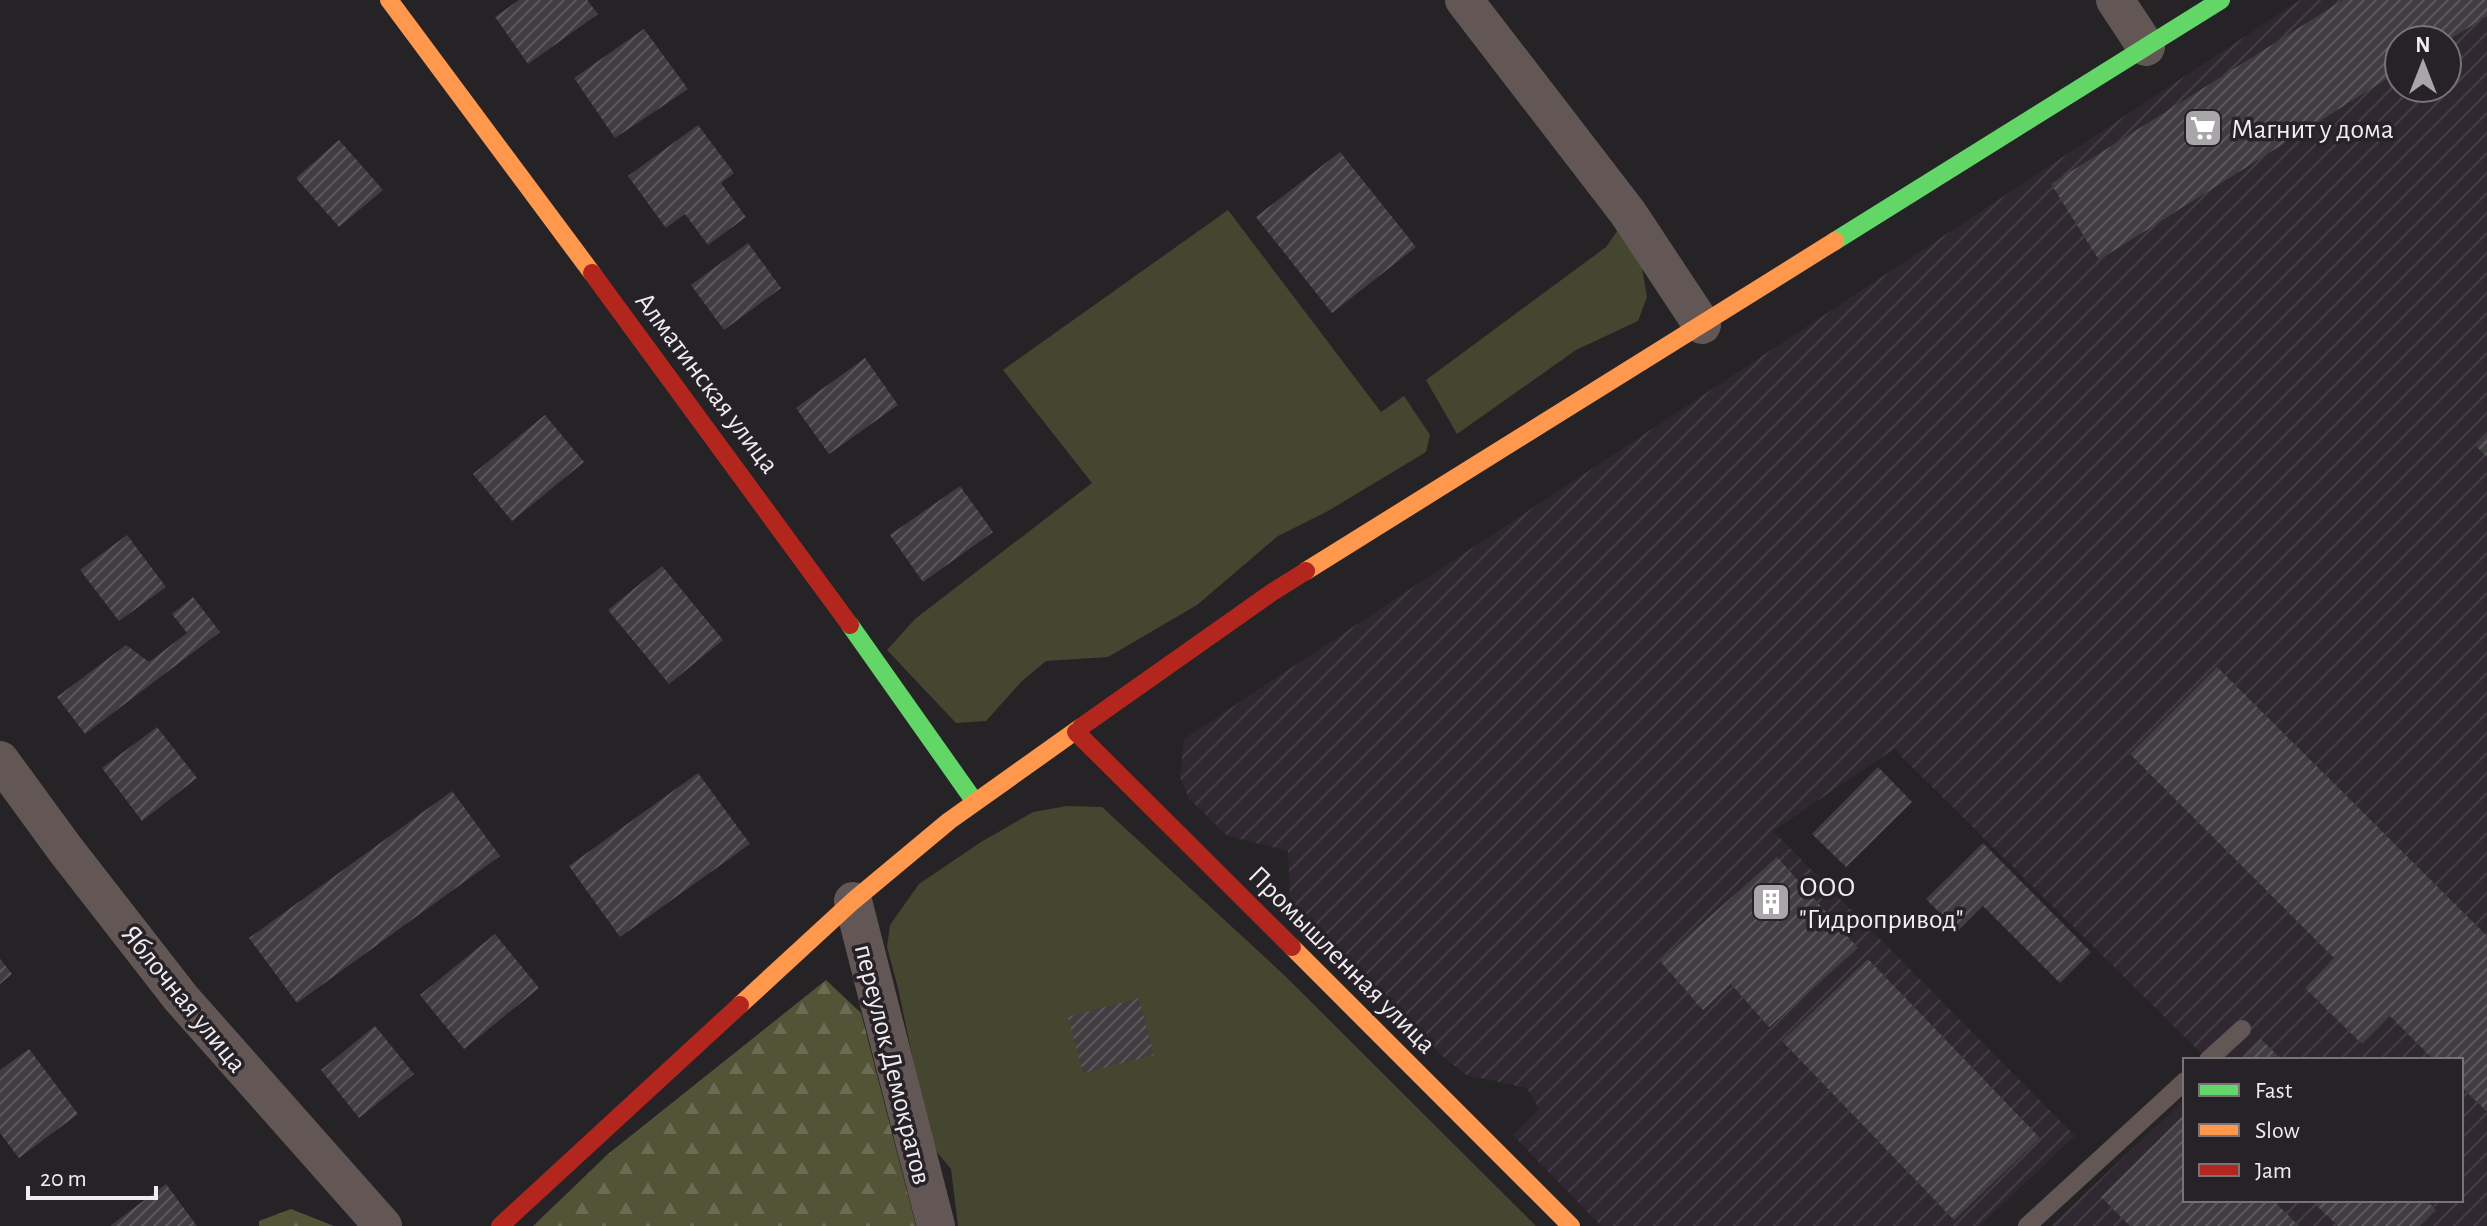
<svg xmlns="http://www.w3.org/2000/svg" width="2487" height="1226" font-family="'Alegreya Sans',sans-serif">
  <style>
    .industrial { fill: url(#industrial-furrows); fill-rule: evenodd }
    .green { fill: #45462f }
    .forest { fill: url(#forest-firs) }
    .building { fill: url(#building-hatch) }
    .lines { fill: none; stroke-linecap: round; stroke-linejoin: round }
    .lane { stroke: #625755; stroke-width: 18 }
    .street { stroke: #625755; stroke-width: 38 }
    .fast { stroke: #63d668; stroke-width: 18 }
    .slow { stroke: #ff974d; stroke-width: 18 }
    .jam { stroke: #b3261e; stroke-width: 18 }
    .labels { text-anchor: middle; stroke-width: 7; stroke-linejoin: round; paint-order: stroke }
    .poi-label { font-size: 28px; fill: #f0edf1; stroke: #262227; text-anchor: start }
    .street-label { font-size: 28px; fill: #f0edf1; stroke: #262227 }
  </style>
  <defs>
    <pattern id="industrial-furrows" width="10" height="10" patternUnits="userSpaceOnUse" patternTransform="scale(2)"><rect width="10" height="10" fill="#302831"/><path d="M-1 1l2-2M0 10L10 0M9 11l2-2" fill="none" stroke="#443d45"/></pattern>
    <pattern id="forest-firs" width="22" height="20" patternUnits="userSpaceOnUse" patternTransform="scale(2)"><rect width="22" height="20" fill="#525337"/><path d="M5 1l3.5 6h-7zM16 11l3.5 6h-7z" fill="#6b6c54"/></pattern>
    <pattern id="building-hatch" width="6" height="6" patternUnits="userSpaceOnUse" patternTransform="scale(2)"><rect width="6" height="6" fill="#3f3d3f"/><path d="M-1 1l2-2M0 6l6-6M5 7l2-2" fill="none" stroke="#5b595b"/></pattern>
  </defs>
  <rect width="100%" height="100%" fill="#252326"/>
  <path class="industrial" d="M2300,0h187v1226h-436l134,-127v101h276v-140h-253l-314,-311 -121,82 302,305 -96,90h-378l-88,-91 26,-26 -12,-21 -61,-13 -24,-19 -152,-152 -2,-53 -60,-15 -39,-37 -9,-22 4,-38zM2399,40h48v48h-48z"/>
  <path class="green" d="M1228,210l153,202 23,-16 26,39 -4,17 -98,59 -50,25 -81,69 -89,52 -62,4 -24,20 -36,40 -30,2 -69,-73 28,-31 177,-136 -89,-113z
    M1622,224l20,44 5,29 -9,24 -62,29 -119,84 -31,-54 180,-133z
    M1067,806l35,1 181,167 253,252h-578l-7,-57 -20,-24 -33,-157 -11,-41 3,-22 29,-41 62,-42 52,-30z"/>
  <path class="forest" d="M826,980l35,33 55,213h-383l75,-72z
    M291,1209l43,17h-75v-5z"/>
  <path class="building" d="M519,0h68l11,14 -70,50 -33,-47z
    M2343,0h144v16l-40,25 -48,-1v31l-300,189 -48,-76z
    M644,29l44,60 -73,49 -41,-60z
    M698,125l36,48 -13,10 25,34 -38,28 -23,-31 -19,14 -38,-52z
    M339,140l44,50 -44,37 -43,-49z
    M1340,152l76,95 -84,66 -76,-96z
    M748,243l33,45 -57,42 -33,-45z
    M865,358l33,47 -69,49 -33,-46z
    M545,415l39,47 -72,59 -39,-47z
    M2487,435v22l-11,-11z
    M960,486l33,46 -70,50 -33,-47z
    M127,535l39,52 -47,34 -39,-51z
    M662,566l61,74 -54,44 -61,-74z
    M193,597l27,35 -135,102 -28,-37 69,-52 23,17 38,-29 -15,-19z
    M2217,667l270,269v176l-26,-26v-26h-27l-44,-44 -28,28 -57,-56 29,-30 -204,-204z
    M157,727l40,51 -55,43 -40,-53z
    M1878,767l34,35 -66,65 -34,-33z
    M698,773l52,71 -130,93 -51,-71z
    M452,791l48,65 -203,147 -48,-65z
    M1983,843l108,109 -31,31 -77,-77 -25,25 -32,-32z
    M1777,857l81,91 -89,79 -38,-43 -28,26 -43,-49z
    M495,934l44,54 -75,61 -44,-54z
    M0,959l12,15 -12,10z
    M1868,959l172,179 -86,82 -172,-179z
    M1139,998l15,57 -71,18 -15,-56z
    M375,1026l39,48 -55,44 -38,-48z
    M2261,1039l21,21h-41z
    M29,1049l49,65 -59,44 -19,-25v-63z
    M2185,1114v86h88l26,26h-169l-29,-29z
    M166,1184l31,42h-87z
    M2311,1200h115l10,10 -16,16h-82z"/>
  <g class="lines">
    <path class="lane" d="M2208,1060l34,-31
      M2027,1226l158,-145"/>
    <path class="street" d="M1464,0l164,213 74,112
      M2115,0l31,47
      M0,760l65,89 116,149 202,228
      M853,901l83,325"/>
    <path class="fast" d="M1835,241l386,-241
      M850,625l125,177"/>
    <path class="slow" d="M389,0l203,273
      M1306,571l529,-330
      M1292,947l279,279
      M740,1005l113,-104 96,-80 132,-94"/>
    <path class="jam" d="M592,273l258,352
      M1081,727l190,-134 35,-22
      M1076,732l216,215
      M500,1226l240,-221"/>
  </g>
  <defs>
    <symbol id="supermarket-square" viewBox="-11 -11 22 22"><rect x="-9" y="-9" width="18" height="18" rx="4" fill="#a9a6aa" stroke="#262227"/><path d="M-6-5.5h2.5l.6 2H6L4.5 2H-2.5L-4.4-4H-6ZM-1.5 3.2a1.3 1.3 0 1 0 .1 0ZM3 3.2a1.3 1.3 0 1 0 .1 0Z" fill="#fff"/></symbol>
    <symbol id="building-square" viewBox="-11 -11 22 22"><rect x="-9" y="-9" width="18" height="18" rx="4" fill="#a9a6aa" stroke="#262227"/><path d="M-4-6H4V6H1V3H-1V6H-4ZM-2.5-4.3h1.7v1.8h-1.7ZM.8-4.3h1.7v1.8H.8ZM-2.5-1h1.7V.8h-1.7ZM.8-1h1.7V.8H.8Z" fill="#fff"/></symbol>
  </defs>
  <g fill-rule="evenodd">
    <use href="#supermarket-square" x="2181" y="106" width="44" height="44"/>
    <use href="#building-square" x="1749" y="880" width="44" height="44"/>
  </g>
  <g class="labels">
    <g class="poi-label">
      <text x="2231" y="138">Магнит у дома</text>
      <text x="1799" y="896">ООО<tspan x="1799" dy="32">"Гидропривод"</tspan></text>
    </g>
    <g class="street-label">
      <text transform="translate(708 382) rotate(53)" y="10">Алматинская улица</text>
      <text transform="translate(1343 959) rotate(45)" y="10">Промышленная улица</text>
      <text transform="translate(185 998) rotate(51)" y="10">Яблочная улица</text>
      <text transform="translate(894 1064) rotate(76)" y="10">переулок Демократов</text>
    </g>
  </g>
  <rect x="2183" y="1058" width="280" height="144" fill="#262227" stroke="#777378" stroke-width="2"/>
  <rect x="2199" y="1084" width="40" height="12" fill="#63d668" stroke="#777378" stroke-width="2"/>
  <text x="2255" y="1098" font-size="24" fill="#f0edf1">Fast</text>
  <rect x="2199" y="1124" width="40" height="12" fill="#ff974d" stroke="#777378" stroke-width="2"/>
  <text x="2255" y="1138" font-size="24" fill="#f0edf1">Slow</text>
  <rect x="2199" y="1164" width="40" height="12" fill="#b3261e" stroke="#777378" stroke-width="2"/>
  <text x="2255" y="1178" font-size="24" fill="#f0edf1">Jam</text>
  <g transform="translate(2423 64)"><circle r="38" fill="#262227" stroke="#777378" stroke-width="2"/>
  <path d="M0-6L14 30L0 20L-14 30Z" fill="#a9a6aa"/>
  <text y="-12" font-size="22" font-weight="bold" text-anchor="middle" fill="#f0edf1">N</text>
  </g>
  <path d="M28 1186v12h128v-12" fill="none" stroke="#f0edf1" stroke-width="4"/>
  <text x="40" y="1186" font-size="24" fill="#f0edf1" stroke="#262227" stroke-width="6" paint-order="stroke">20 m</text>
</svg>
